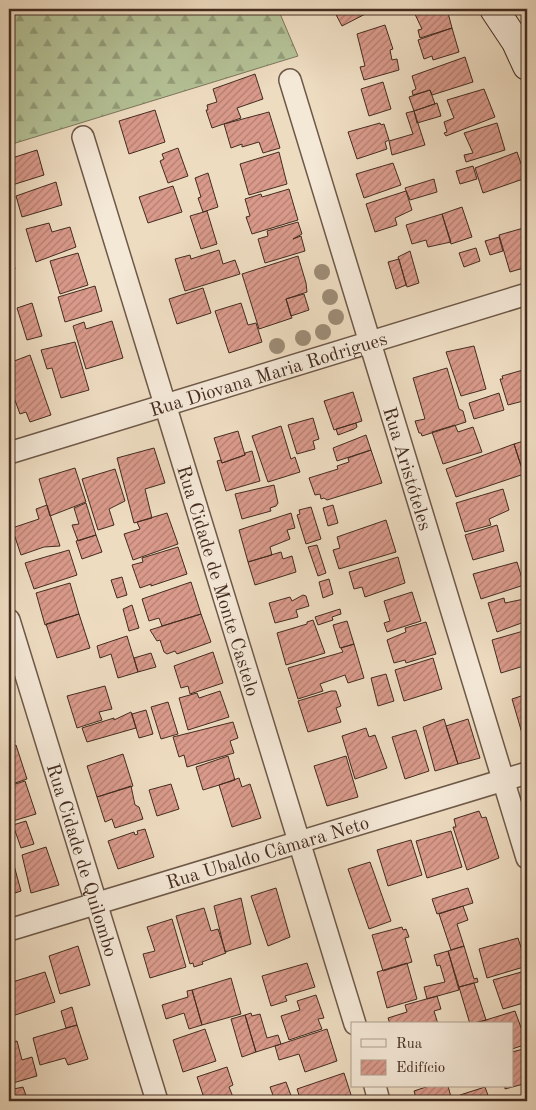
<svg xmlns="http://www.w3.org/2000/svg" width="536" height="1110" font-family="'Old Standard TT',serif">
  <style>
    .forest { fill: url(#forest-firs); stroke: #7c765b }
    .building { fill: url(#building-hatch); stroke: #442c20 }
    .lines { fill: none; stroke-linecap: round; stroke-linejoin: round }
    .minor-casing { stroke: #6e5848; stroke-width: 24 }
    .secondary-casing { stroke: #442c20; stroke-width: 30 }
    .minor { stroke: #f4e8d7; stroke-width: 21 }
    .secondary { stroke: #f4e8d7; stroke-width: 28 }
    .tree { fill: #9d8c76 }
    .labels { text-anchor: middle; stroke-width: 4; stroke-linejoin: round; paint-order: stroke }
    .street-label { font-size: 19px; fill: #442c20; stroke: #f4e8d7 }
  </style>
  <defs>
    <pattern id="forest-firs" width="22" height="20" patternUnits="userSpaceOnUse" patternTransform="scale(1.25)"><rect width="22" height="20" fill="#b4c196"/><path d="M5 1l3.5 6h-7zM16 11l3.5 6h-7z" fill="#949d7a"/></pattern>
    <pattern id="building-hatch" width="6" height="6" patternUnits="userSpaceOnUse" patternTransform="scale(1.25)"><rect width="6" height="6" fill="#da9a8b"/><path d="M-1 1l2-2M0 6l6-6M5 7l2-2" fill="none" stroke="#b27e71"/></pattern>
  </defs>
  <rect width="100%" height="100%" fill="#eedcc1"/>
  <filter id="stains"><feTurbulence type="fractalNoise" baseFrequency=".004" numOctaves="4"/><feColorMatrix values="0 0 0 0 .2 0 0 0 0 .09 0 0 0 0 .02 0 0 0 .5 -.17"/></filter>
  <radialGradient id="worn" r=".72"><stop offset=".6" stop-color="#630" stop-opacity="0"/><stop offset="1" stop-color="#630" stop-opacity=".3"/></radialGradient>
  <path class="forest" d="M9,9h269l20,47 -289,89z"/>
  <path class="building" d="M333,9h42l-33,17z
    M416,9h24l1,2 6,-2 5,19 -32,10 -2,-8 4,-1 -9,-19z
    M385,25l8,24 -3,1 2,10 5,-1 2,11 -35,10 -4,-13 5,-1 -8,-32z
    M452,28l7,24 -26,8 -1,-4 -8,3 -6,-19z
    M465,57l8,25 -41,13 -2,-5 -17,5 -1,-4 4,-2 -4,-13z
    M255,74l8,25 -26,9 4,10 -29,10 -6,-18h2l-1,-5 10,-3 -4,-13z
    M383,82l8,27 -22,7 -8,-27z
    M484,89l11,28 -49,19 -2,-3 3,-1 -3,-10 10,-4 -7,-18z
    M430,90l5,14 -21,7 -5,-14z
    M437,103l4,13 -24,7 -3,-12z
    M155,110l10,32 -36,12 -10,-33z
    M414,111l11,34 -33,10 -3,-14 24,-7 -7,-21z
    M269,112l11,36 -17,5 -4,-11 -17,5v-3l-11,4 -7,-24z
    M380,123l1,2 3,-1 5,16 -4,2 2,7 -30,10 -9,-27z
    M497,123l8,27 -39,12 -2,-7 9,-2 -9,-20z
    M178,148l10,28 -20,7 -8,-22 4,-2 -2,-5z
    M37,150l7,25 -35,11v-27z
    M279,152l8,32 -38,11 -9,-31z
    M517,152l9,26 -43,15 -8,-25z
    M393,163l8,22 -37,13 -8,-24z
    M473,166l4,13 -17,5 -4,-13z
    M208,173l10,34 -15,5 -5,-14 3,-1 -6,-19z
    M434,179l3,13 -27,8 -5,-12z
    M56,182l6,23 -40,12 -6,-21z
    M173,186l9,26 -34,11 -9,-26z
    M289,189l9,31 -46,14 -6,-17 4,-1 -5,-17 16,-5 1,3z
    M406,191l6,19 -17,8 2,7 -22,7 -9,-28z
    M462,207l10,30 -21,7 -9,-30z
    M207,211l10,33 -16,5 -11,-33z
    M442,214l9,28 -23,5 -2,-7 -14,4 -6,-19z
    M298,222l4,12 -9,5 8,-3 4,15 -40,12 -7,-24 10,-3 -1,-5z
    M49,223l3,9 18,-5 6,20 -40,15 -10,-33z
    M527,227v40l-17,5 -11,-37z
    M499,237l4,14 -13,4 -5,-14z
    M9,248l6,21 -6,3z
    M476,248l4,13 -16,6 -5,-14z
    M219,250l4,14 12,-4 5,14 -55,17 -10,-32 15,-4 1,4z
    M410,251l9,32 -12,4 -9,-30z
    M78,253l10,32 -28,9 -10,-33z
    M298,256l8,27 1,9 -21,7 6,19 -33,11 -17,-55z
    M399,259l7,26 -10,4 -8,-27z
    M95,286l7,25 -37,11 -7,-25z
    M203,288l8,25 -34,11 -8,-25z
    M304,294l5,16 -18,6 -5,-17z
    M32,303l10,33 -15,4 -10,-32z
    M241,303l7,22 8,-2 6,19 -33,11 -14,-42z
    M9,320l5,16 -5,1z
    M112,321l11,37 -37,11 -13,-43 11,-4 2,7z
    M75,342l14,48 -28,8 -9,-30 -5,1 -6,-19z
    M474,346l12,43 -25,7 -15,-44z
    M30,355l21,60 -21,7 -4,-10 -6,2 -7,-19 -4,-19v-13z
    M447,368l12,41 4,2 3,11 -44,14 -1,-3h-2l-4,-12 10,-2 -12,-41z
    M523,370l4,14v16l-19,5 -8,-26h3l-1,-3z
    M353,392l9,29 -28,9 -10,-29z
    M499,393l5,17 -30,9 -5,-16z
    M313,418l6,21 -6,2 2,8 -18,5 -9,-29z
    M356,423l1,4 -3,2 -16,6 -2,-6z
    M455,425l3,7 15,-5 9,25 -39,12 -11,-32z
    M281,426l10,33 4,-2 5,15 -32,10 -16,-46z
    M238,431l7,24 -23,8 -8,-25z
    M366,435l5,15 -34,11 -4,-13z
    M527,440v37l-2,1 -11,-34z
    M514,444l11,34 -3,1 -1,-4 -65,22 -10,-28z
    M154,448l11,35 -20,6 7,29 -18,5 -17,-65z
    M371,450l11,33 -55,17 -3,-2 -3,1 -1,-5 -5,1 -6,-17 29,-9 -1,-3 12,-4 -1,-4z
    M252,451l8,30 -34,10 -9,-30 4,-1 1,3 23,-8v-2z
    M75,468l11,34 -36,14 -11,-37z
    M115,469l10,32 -16,8 5,16 -16,5 -16,-51z
    M274,485l4,18 -2,3 -6,2 1,3 -29,8 -7,-25z
    M503,489l6,21 -20,9 2,6 -26,7 -9,-29z
    M86,503l10,32 -18,6 -6,-16 7,-1 -5,-16z
    M47,505l13,41 -16,1 -23,8 -9,-27 27,-9 -3,-10z
    M333,505l5,18 -10,3 -5,-18z
    M311,507l10,32 -15,5 -9,-29 3,-1 -1,-4z
    M167,513l11,31 -45,16 -9,-26 16,-5 -3,-7z
    M291,513l4,15 -8,2 3,9 -20,8 2,8 -24,7 -9,-32z
    M386,520l10,32 -57,17 -6,-19 7,-2 -3,-11z
    M497,525l7,26 -31,9 -8,-25z
    M96,535l6,17 -20,7 -6,-18z
    M317,545l9,28 -8,3 -10,-29z
    M178,547l9,27 -36,12v-2l-11,4 -8,-23 11,-3 -1,-4z
    M69,550l8,25 -43,14 -9,-26z
    M281,552l2,7 9,-3 4,16 -41,13 -7,-23z
    M398,557l7,26 -40,14 -3,-10 -8,2 -5,-17z
    M517,562l7,23 -43,14 -8,-25z
    M122,577l5,18 -10,3 -6,-18z
    M329,579l4,15 -10,4 -4,-16z
    M191,582l10,32 -39,12 -3,-8 -10,3 -7,-22z
    M70,583l9,31 -34,11 -9,-32z
    M412,592l9,29 -34,11 -3,-9 6,-2 -6,-20z
    M303,595l3,1 3,10 -13,4 2,7 -23,6 -6,-20 21,-6 2,4z
    M504,598l1,5 19,-4 3,22 -30,11 -9,-29z
    M132,605l7,23 -10,3 -6,-22z
    M340,609l1,5 -9,3 1,3 -15,5 -3,-8z
    M79,614l11,34 -33,10 -11,-34z
    M201,614l10,28 -34,12 -2,-3 -8,3 -3,-2 -4,-12 -3,1 -7,-11z
    M313,620l12,33 -39,12 -9,-32 30,-9v-2z
    M347,621l7,23 -14,4 -7,-23z
    M426,622l10,32 -30,9 -1,-3 -11,3 -7,-23 19,-8 -1,-4z
    M527,630v35l-26,8 -9,-33z
    M127,636l11,36 -20,6 -7,-24 -11,4 -3,-12z
    M354,644l10,34 -16,5 -3,-8 -25,9 3,7 -25,8 -10,-31 55,-16 -2,-4z
    M213,652l10,31 -33,11 -2,-8 -7,2 -7,-22z
    M151,653l5,14 -18,5 -4,-14z
    M433,658l9,31 -38,12 -9,-31z
    M386,674l8,27 -16,5 -7,-28z
    M105,686l7,23 -13,3 3,8 -25,8 -10,-32z
    M220,691l9,26 -41,13 -9,-32 18,-5 2,5z
    M331,691h5l5,15 -5,2 5,14 -33,10 -10,-31z
    M527,694v52l-1,1 -14,-48z
    M168,702l10,32 -17,5 -10,-32z
    M146,710l7,24 -14,4 -7,-24z
    M131,712l5,16 -49,14 -5,-14 32,-10v2z
    M444,719l14,45 -23,7 -12,-44z
    M468,719l12,39 -22,6 -12,-38z
    M233,722l5,16 -8,3 4,12 -47,14 -3,-12 -5,2 -6,-20z
    M9,723l6,19 -6,4z
    M366,728l3,9 6,-2 12,33 -32,11 -13,-43z
    M416,730l13,41 -24,8 -13,-42z
    M16,745l11,34 -18,6v-37z
    M123,754l10,32 -36,11 -10,-31z
    M228,756l7,24 -32,10 -7,-23z
    M346,756l12,41 -31,9 -13,-40z
    M239,778l3,9 8,-3 11,34 -29,9 -13,-42z
    M25,781l11,33 -23,7 -4,-5v-30z
    M171,784l8,25 -22,7 -8,-26z
    M131,786l4,19 4,2 4,12 -28,9 -3,-9 -7,3 -8,-25z
    M479,811l3,7 4,-1 13,41 -32,12 -14,-43h3l-2,-8z
    M26,821l8,23 -13,4 -8,-23z
    M145,829l9,28 -36,12 -10,-28 26,-9 1,3 3,-1 -1,-3z
    M451,831l11,36 -35,11 -11,-37z
    M411,840l11,35 -34,11 -11,-36z
    M46,847l13,38 -28,8 -9,-38z
    M12,858l9,33 -12,4v-36z
    M370,862l21,59 -22,8 -21,-60z
    M276,888l14,49 -22,9 -17,-50z
    M468,888l5,15 -36,11 -5,-15z
    M241,898l10,46 -26,8 -11,-46z
    M463,906l5,14 -11,4 7,22 -13,4 -12,-36z
    M204,908l7,23 7,-2 8,24 -24,9 1,2 -9,3 -1,-4 -3,1 -14,-48z
    M172,919l14,48 -36,11 -7,-24 12,-3 -8,-24z
    M402,927l1,3 3,-1 3,8 -4,1 7,24 -29,9 -11,-36z
    M518,938l9,28 -40,12 -8,-29z
    M78,946l12,39 -30,9 -11,-38z
    M464,946l10,33 3,-1 1,4 -19,5 -11,-36z
    M448,951l11,39 -32,9 -3,-12 21,-5 -5,-17 -3,1 -3,-11z
    M307,963l8,24 -30,9 2,5 -16,5 -9,-30z
    M407,963l10,36 -30,9 -10,-36z
    M525,971l2,8v23l-24,7 -10,-29z
    M45,972l10,30 -46,15v-34z
    M231,978l10,36 -39,11 -10,-35z
    M474,983l12,37 -16,4 -11,-37z
    M192,990l10,35 -13,4 -5,-16 -18,6 -4,-14 26,-8 -1,-6z
    M316,995l8,23 -6,1 4,10 -33,11 -8,-24 19,-6 -3,-9z
    M437,996l4,13 -7,2 4,13h-48l-2,-6 19,-6 -2,-7z
    M72,1007l5,18 -11,3 -5,-17z
    M515,1011l12,33 -15,5v-25h-39z
    M251,1013l1,3 8,-2 7,24 11,-3 3,9 -25,8 -11,-37z
    M245,1015l11,37 -14,5 -11,-38z
    M77,1025l11,34 -20,6 -3,-7 -25,7 -7,-27z
    M205,1029l11,32 -33,11 -10,-32z
    M327,1029l10,32 -32,11 -6,-18 -20,6 -4,-14z
    M17,1041l5,19 10,-3 5,19 -24,7 -4,-15v-25z
    M527,1048v15h-2l2,20 -22,6v-3h7v-34z
    M227,1067l6,18 -4,2 4,10 -12,4h-16l-8,-24z
    M344,1073l9,28h-52l-4,-12z
    M286,1082l7,19h-18l-5,-14z
    M429,1086h19l3,11 -13,4h-21l-3,-10z
    M23,1087l5,14h-19v-11z
    M485,1087l4,11 -10,3h-17l-2,-6z"/>
  <g class="lines">
    <defs>
      <g id="minor">
        <path id="s1" d="M290,80l237,778"/>
        <path id="s2" d="M83,137l272,887"/>
        <path id="s3" d="M9,453l518,-159"/>
        <path id="s4" d="M9,620l148,481"/>
        <path id="s5" d="M9,930l518,-157"/>
        <path d="M375,1086l4,15"/>
      </g>
      <path id="secondary" d="M494,9l22,33 11,24"/>
    </defs>
    <use href="#minor" class="minor-casing"/>
    <use href="#secondary" class="secondary-casing"/>
    <use href="#minor" class="minor"/>
    <use href="#secondary" class="secondary"/>
  </g>
  <g class="tree">
    <circle cx="322" cy="272" r="8"/>
    <circle cx="330" cy="297" r="8"/>
    <circle cx="336" cy="317" r="8"/>
    <circle cx="323" cy="332" r="8"/>
    <circle cx="303" cy="338" r="8"/>
    <circle cx="277" cy="346" r="8"/>
  </g>
  <g class="labels">
    <g class="street-label">
      <text dy="7" stroke="none"><textPath href="#s3" startOffset="271">Rua Diovana Maria Rodrigues</textPath></text>
      <text dy="7" stroke="none"><textPath href="#s1" startOffset="406">Rua Aristóteles</textPath></text>
      <text dy="7" stroke="none"><textPath href="#s2" startOffset="464">Rua Cidade de Monte Castelo</textPath></text>
      <text dy="7" stroke="none"><textPath href="#s5" startOffset="270">Rua Ubaldo Câmara Neto</textPath></text>
      <text dy="7" stroke="none"><textPath href="#s4" startOffset="251">Rua Cidade de Quilombo</textPath></text>
    </g>
  </g>
  <rect width="536" height="1110" fill="none" stroke="#eedcc1" stroke-width="30"/>
  <rect x="10" y="10" width="516" height="1090" fill="none" stroke="#442c20" stroke-width="2.5"/>
  <rect x="15" y="15" width="506" height="1080" fill="none" stroke="#442c20"/>
  <rect x="351" y="1022" width="162" height="65" fill="#f4e8d7" stroke="#ae9d8e"/>
  <rect x="361" y="1039" width="25" height="8" fill="#f4e8d7" stroke="#ae9d8e"/>
  <text x="396" y="1048" font-size="15" fill="#442c20">Rua</text>
  <rect x="361" y="1060" width="25" height="15" fill="url(#building-hatch)" stroke="#ae9d8e"/>
  <text x="396" y="1072" font-size="15" fill="#442c20">Edifício</text>
  <rect width="100%" height="100%" filter="url(#stains)"/>
  <rect width="100%" height="100%" fill="url(#worn)"/>
</svg>
